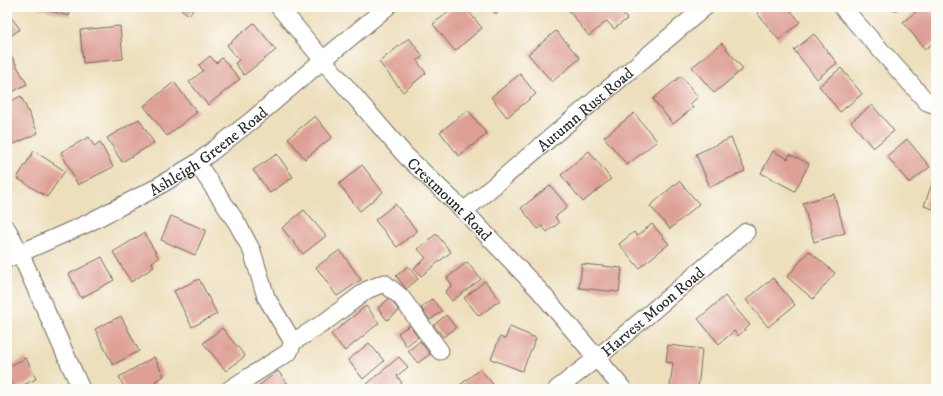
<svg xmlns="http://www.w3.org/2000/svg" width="943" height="396" font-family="'IM FELL DW Pica',serif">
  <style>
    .building { fill: #dea096 }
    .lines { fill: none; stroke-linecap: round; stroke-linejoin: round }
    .minor-casing { stroke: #6f6a5e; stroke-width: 19 }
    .minor { stroke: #fff; stroke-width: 17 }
    .labels { text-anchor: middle; stroke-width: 3; stroke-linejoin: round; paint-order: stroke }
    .street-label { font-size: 16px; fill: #2b2b2b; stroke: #fdfcf7 }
  </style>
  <rect width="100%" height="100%" fill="#fdfcf7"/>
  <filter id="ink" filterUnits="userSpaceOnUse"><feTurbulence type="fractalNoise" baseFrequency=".025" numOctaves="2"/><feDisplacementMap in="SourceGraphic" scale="8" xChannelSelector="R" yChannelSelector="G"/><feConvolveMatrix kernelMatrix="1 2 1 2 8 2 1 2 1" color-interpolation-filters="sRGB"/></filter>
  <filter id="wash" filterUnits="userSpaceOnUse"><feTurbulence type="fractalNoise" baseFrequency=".012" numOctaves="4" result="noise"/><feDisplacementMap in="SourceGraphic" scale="16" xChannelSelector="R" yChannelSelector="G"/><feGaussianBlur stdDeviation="0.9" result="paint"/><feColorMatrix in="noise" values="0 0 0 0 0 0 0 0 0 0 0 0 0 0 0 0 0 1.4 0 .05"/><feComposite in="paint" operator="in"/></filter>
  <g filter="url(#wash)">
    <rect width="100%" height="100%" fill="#eddfbc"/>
    <g id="blocks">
      <path class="building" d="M34,7h37l-2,9z
        M178,7h17l-6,8z
        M455,7h10l17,21 -27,23 -22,-27z
        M491,7h14l-9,7z
        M573,7h44l10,12 -13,10 -7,-8 -18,15 -20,-25z
        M764,7h24l12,15 -21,18 -22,-27z
        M890,7h10l-6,5z
        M922,7h5l9,11v23l-11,8 -22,-27z
        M7,12l13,17 -13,10z
        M254,23l22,27 -32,25 -9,-12 4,-3 -12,-15z
        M120,26l3,33 -40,4 -3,-33z
        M556,31l24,27 -28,24 -24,-28z
        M814,34l23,29 -20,16 -23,-29z
        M409,38l14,18 -6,5 9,12 -23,19 -24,-30z
        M722,43l21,26 -29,24 -22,-26z
        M7,50h1l19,34 -20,11z
        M210,56l6,7 6,-5 18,21 -32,26 -19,-23 14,-11 -4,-6z
        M841,68l21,26 -22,18 -21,-26z
        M520,74l16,20 -29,23 -16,-20z
        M681,76l17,21 -8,7 3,4 -20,16 -20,-25z
        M174,82l23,30 -30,24 -23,-30z
        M21,96l17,37 -24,11 -7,-15v-26z
        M872,105l22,26 -21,17 -22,-26z
        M468,110l19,24 -28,22 -19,-24z
        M634,113l23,28 -30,24 -23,-28z
        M315,116l17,21 -27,22 -17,-21z
        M139,119l15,24 -32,19 -15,-24z
        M89,137l5,9 6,-4 13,25 -35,18 -17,-33z
        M731,138l14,33 -35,16 -14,-33z
        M907,139l23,28 -21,16 -22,-27z
        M34,151l31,20 -18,26 -30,-19z
        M589,151l22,28 -28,23 -22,-27z
        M773,151l15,8 2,-5 19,10 -14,27 -34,-18z
        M277,154l16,23 -23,16 -17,-23z
        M362,165l21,27 -23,19 -21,-27z
        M679,181l20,23 -29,25 -20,-23z
        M933,181l3,1v28l-12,-4z
        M550,185l18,22 -13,10 4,6 -12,9 -5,-6 -4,3 -17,-21z
        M834,194l11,39 -31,9 -11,-39z
        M395,204l22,27 -20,16 -22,-27z
        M304,210l22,26 -23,18 -21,-26z
        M171,216l35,14 -11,25 -34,-15z
        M652,224l17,20 -30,24 -20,-24 15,-12 3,4z
        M144,233l15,25 -7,4 2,5 -23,15 -18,-30z
        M436,234l15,18 -30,24 -7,-8 12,-10 -8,-9z
        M340,250l21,30 -24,16 -21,-29z
        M809,251l26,22 -22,26 -26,-22z
        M102,257l12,23 -33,18 -12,-24z
        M467,262l14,17 -29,22 -7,-9 7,-7 -5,-7z
        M582,264l40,4 -3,24 -40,-4z
        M408,266l10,13 -12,10 -10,-13z
        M773,278l22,27 -27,22 -22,-27z
        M199,279l18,35 -25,13 -18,-36z
        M485,281l15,19 -21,16 -15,-18z
        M725,296l25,29 -12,11 -4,-5 -15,13 -21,-25z
        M390,298l9,13 -12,9 -9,-12z
        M432,299l10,12 -12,9 -9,-12z
        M366,306l13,17 -34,28 -14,-17z
        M446,315l10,13 -13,9 -9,-12z
        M121,316l18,35 -26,14 -18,-36z
        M410,325l8,12 -12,9 -8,-13z
        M510,327l26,11 -14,33 -31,-12 9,-22 5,2z
        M222,328l23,28 -19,15 -23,-28z
        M420,341l10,13 -12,9 -10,-12z
        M369,343l15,18 -21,18 -15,-19z
        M668,345l34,4 -4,40 -28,-2 3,-24 -7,-1z
        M154,357l10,19 -9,5 5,8h-35l-6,-12z
        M399,357l9,10 -11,9 5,7 -8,6h-23l-4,-5z
        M26,358l10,21 -21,10 -8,-16v-6z
        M480,369l17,20h-42z
        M278,371l13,17 -1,1h-31l-2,-2z"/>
    </g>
  </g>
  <g filter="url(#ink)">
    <use href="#blocks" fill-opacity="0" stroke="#6f6a5e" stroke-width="1"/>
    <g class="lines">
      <defs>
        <g id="minor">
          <path id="s1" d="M279,7l44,53 82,95 59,56 75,79 84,99"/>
          <path d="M842,7l85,95 9,3"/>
          <path d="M197,163l40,60 15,28 14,46 27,45 -4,10 -59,37"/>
          <path id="s2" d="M464,211l241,-204"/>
          <path d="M7,229l13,24 61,136"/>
          <path id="s3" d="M7,259l79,-35 66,-34 45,-27 54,-42 72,-61 64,-53"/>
          <path d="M293,342l32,-20 42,-32 17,-7 17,14 39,54"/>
          <path id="s4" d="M557,389l40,-31 149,-126"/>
        </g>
      </defs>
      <use href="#minor" class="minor-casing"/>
      <use href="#minor" class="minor"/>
    </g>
  </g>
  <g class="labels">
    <g class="street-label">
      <text dy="6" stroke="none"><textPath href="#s2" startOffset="158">Autumn Rust Road</textPath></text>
      <text dy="6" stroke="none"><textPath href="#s3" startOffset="229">Ashleigh Greene Road</textPath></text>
      <text dy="6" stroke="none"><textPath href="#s1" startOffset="257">Crestmount Road</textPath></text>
      <text dy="6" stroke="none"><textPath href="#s4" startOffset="123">Harvest Moon Road</textPath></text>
    </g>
  </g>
  <rect width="943" height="396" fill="none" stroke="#fdfcf7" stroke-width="24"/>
</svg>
